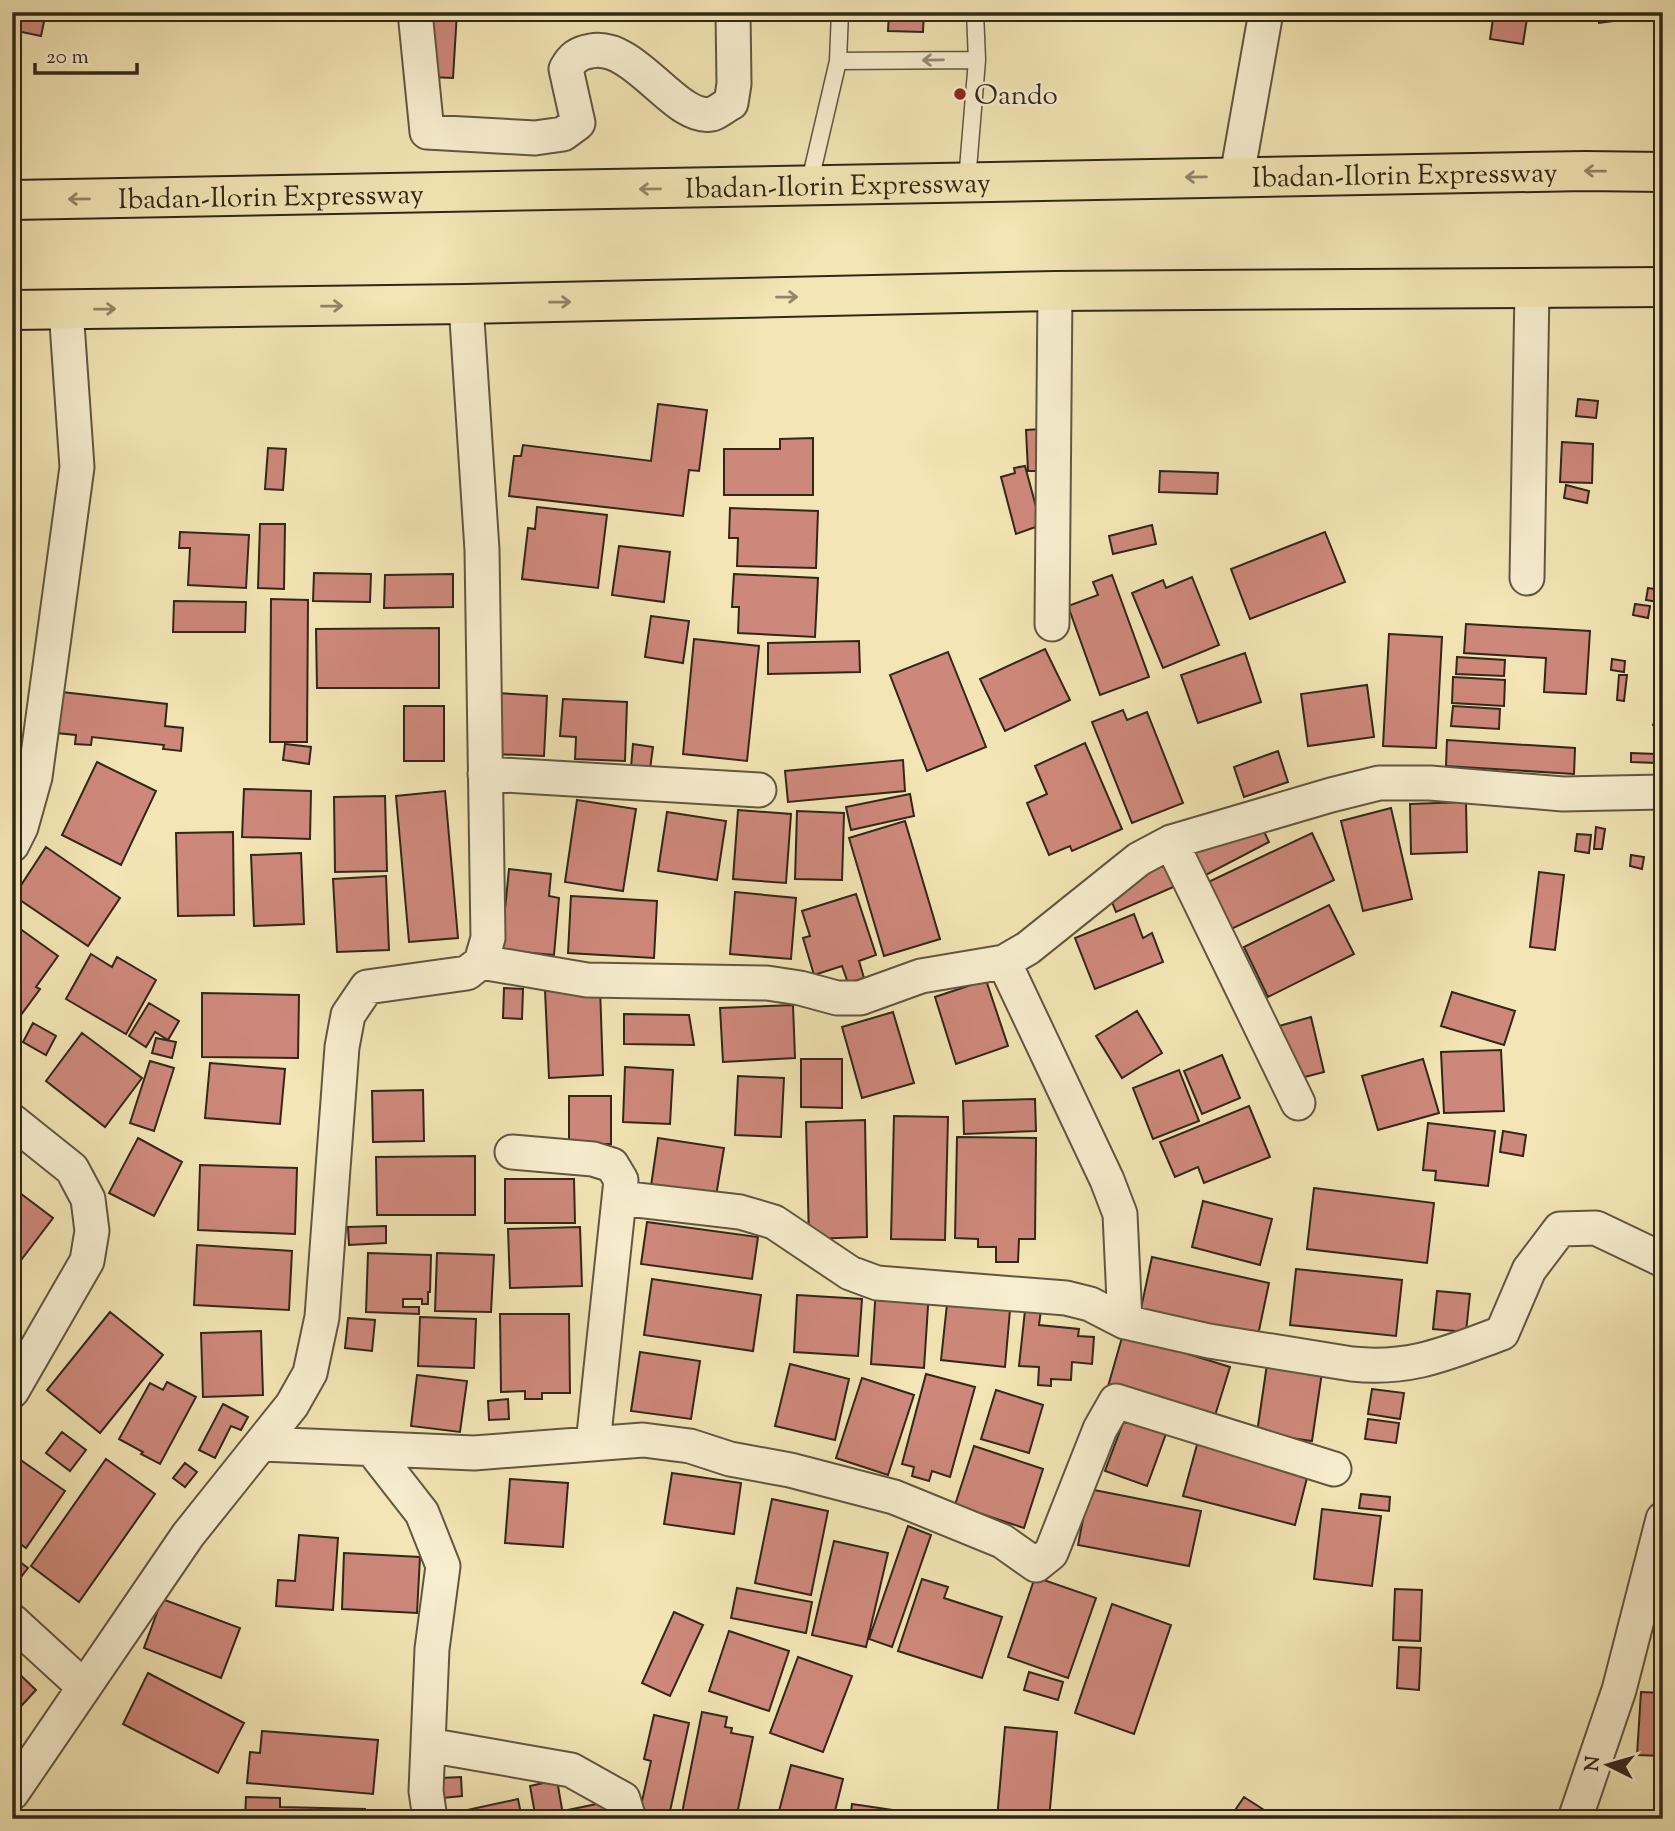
<svg xmlns="http://www.w3.org/2000/svg" width="1675" height="1831" font-family="'Sorts Mill Goudy',serif">
  <style>
    .building { fill: #ce887b; stroke: #31271a; stroke-width: 2 }
    .lines { fill: none; stroke-linecap: round; stroke-linejoin: round }
    .service-casing { stroke: #625641; stroke-width: 19 }
    .minor-casing { stroke: #625641; stroke-width: 37 }
    .motorway-casing { stroke: #31271a; stroke-width: 42 }
    .service { stroke: #f7eecf; stroke-width: 16 }
    .minor { stroke: #f7eecf; stroke-width: 33 }
    .motorway { stroke: #f3e5b5; stroke-width: 38 }
    .oneway { stroke: #948a74 }
    .oneway2 { stroke: #928668 }
    .poi-dot { fill: #8f2418; stroke: #f7eecf; stroke-width: 2.5 }
    .labels { text-anchor: middle; stroke-width: 5; stroke-linejoin: round; paint-order: stroke }
    .poi-label { font-size: 28px; fill: #31271a; stroke: #f7eecf; text-anchor: start }
    .street-label { font-size: 28px; fill: #31271a; stroke: #f7eecf }
  </style>
  <rect width="100%" height="100%" fill="#f3e5b5"/>
  <filter id="stains"><feTurbulence type="fractalNoise" baseFrequency=".00286" numOctaves="4"/><feColorMatrix values="0 0 0 0 .2 0 0 0 0 .09 0 0 0 0 .02 0 0 0 .5 -.17"/></filter>
  <radialGradient id="worn" r=".72"><stop offset=".6" stop-color="#630" stop-opacity="0"/><stop offset="1" stop-color="#630" stop-opacity=".3"/></radialGradient>
  <path class="building" d="M12,12h34l-5,24 -29,-6z
    M434,12h23l-4,66 -23,-1z
    M889,12h35l-1,20 -35,-1z
    M1494,12h34l-5,32 -33,-5z
    M1597,12h32l1,7 -31,4z
    M1578,399l20,2 -2,17 -20,-2z
    M658,404l49,6 -8,61 -10,-1 -6,46 -174,-20 5,-40h7l2,-11 128,16z
    M1042,429l2,42h-16l-2,-41z
    M813,438v57h-89v-46h56v-10z
    M1562,442l31,2 -1,39 -32,-1z
    M268,448l18,1 -3,41 -18,-1z
    M1025,466l16,59 -25,9 -15,-57 14,-4 -1,-5z
    M1160,471l58,2 -1,21 -58,-2z
    M1566,485l23,6 -2,12 -23,-5z
    M537,507l70,8 -9,73 -76,-9 6,-51 7,1z
    M730,508l88,3 -2,57 -79,-2 1,-28h-9z
    M260,524h25l-1,65 -26,-1z
    M1152,525l4,19 -43,10 -4,-18z
    M180,532l69,3 -3,53 -58,-3 2,-37h-11z
    M1325,532l20,50 -95,37 -19,-50z
    M619,546l51,6 -6,50 -52,-7z
    M314,573l57,1 -1,28 -57,-1z
    M453,574v33l-69,1 1,-33z
    M734,574l84,4 -3,59 -77,-4 1,-26h-7z
    M1112,575l37,102 -49,18 -32,-89 30,-11 -5,-13z
    M1192,577l27,68 -56,23 -31,-75 31,-13 3,8z
    M1648,588l13,2 -3,12 -12,-2z
    M271,599l37,1 -1,142h-37z
    M174,601l72,1 -1,30h-72z
    M1635,604l15,2 -2,12 -15,-3z
    M651,616l38,5 -6,42 -38,-6z
    M1466,624l124,7 -4,63 -42,-2 2,-34 -82,-5z
    M439,628v60h-122l-1,-59z
    M1389,634l53,3 -6,111 -53,-2z
    M694,639l65,7 -12,115 -64,-7z
    M859,641l1,31 -92,2v-31z
    M1045,649l25,51 -65,31 -25,-52z
    M948,652l38,95 -59,24 -37,-96z
    M1245,653l16,49 -63,21 -17,-48z
    M1457,657l48,3 -1,16 -48,-2z
    M1612,659l13,2 -1,11 -13,-2z
    M1619,675h8l-3,26 -7,-1z
    M1453,677l52,3 -1,26 -52,-3z
    M1367,685l7,52 -66,9 -7,-52z
    M62,692l105,12 -2,22 18,2 -2,23 -18,-2 1,-4 -72,-8 -1,8 -16,-1 1,-9 -20,-2z
    M497,693l50,3 -3,60 -50,-2z
    M563,699l64,3 -2,59 -50,-2 1,-22 -16,-1z
    M1663,700v27l-1,2 -9,-4z
    M404,706h40v55h-40z
    M1453,706l47,3 -1,20 -48,-3z
    M1123,710l4,10 20,-8 36,91 -51,20 -40,-101z
    M1447,740l128,8 -1,26 -128,-8z
    M1085,743l37,86 -50,22 -2,-5 -21,9 -22,-52 20,-9 -12,-28z
    M285,744l26,3 -2,17 -26,-4z
    M633,744l20,3 -3,22 -19,-2z
    M1278,751l10,31 -44,15 -10,-30z
    M1631,753l25,1v9l-25,-1z
    M903,760l2,31 -117,11 -3,-31z
    M97,762l59,29 -35,74 -59,-30z
    M244,789l67,2 -1,48 -68,-2z
    M445,791l13,147 -49,4 -13,-146z
    M910,794l4,22 -63,14 -5,-23z
    M385,796l2,75 -52,1 -1,-75z
    M577,800l59,9 -13,82 -58,-9z
    M1466,802l1,50 -56,2 -1,-50z
    M1391,808l21,91 -49,12 -22,-90z
    M738,810l53,4 -5,69 -53,-4z
    M797,811l47,2 -2,67 -47,-1z
    M667,812l59,9 -9,59 -59,-9z
    M905,821l35,118 -56,17 -35,-118z
    M1261,825l8,17 -67,35 -12,-23 35,-17z
    M1596,827l9,2 -3,20h-8z
    M233,832l1,83 -56,1 -2,-83z
    M1312,833l22,47 -109,52 -23,-47z
    M1577,834l14,1 -2,18 -14,-2z
    M46,847l74,51 -32,48 -74,-50z
    M301,853l3,71 -50,2 -3,-71z
    M1631,855l13,2 -2,12 -12,-3z
    M1167,860l11,25 -62,27 -10,-25z
    M509,869l42,5 -2,22 10,2 -5,57 -53,-5z
    M1539,872l25,3 -9,75 -25,-3z
    M386,876l3,74 -52,2 -4,-73z
    M735,892l61,6 -5,61 -61,-5z
    M856,894l20,61 -17,6 5,17 -16,5 -6,-17 -28,9 -11,-37 7,-2 -8,-25z
    M571,896l86,5 -3,57 -86,-5z
    M1329,905l25,49 -86,43 -24,-50z
    M1134,914l9,24 9,-5 11,29 -68,27 -20,-51z
    M12,923l46,33 -22,31 4,2 -22,30 -4,-2 -2,2z
    M91,954l21,13 5,-10 39,23 -30,54 -60,-35z
    M986,980l22,66 -52,18 -21,-67z
    M600,987l3,88 -54,3 -4,-88z
    M504,988l19,1 -1,30 -19,-1z
    M1452,992l63,19 -11,34 -63,-19z
    M202,993l97,2 -1,63 -96,-1z
    M149,1003l30,18 -11,19 -13,-8 -9,15 -17,-11z
    M793,1005l2,53 -72,4 -3,-54z
    M1137,1011l25,42 -40,25 -26,-42z
    M893,1012l21,71 -52,15 -20,-71z
    M624,1014l65,1 5,30 -70,-1z
    M1311,1017l13,55 -31,8 -14,-54z
    M33,1023l23,13 -10,19 -23,-13z
    M82,1033l60,45 -37,49 -59,-46z
    M156,1038l20,4 -4,16 -20,-5z
    M1501,1050l3,61 -60,2 -3,-61z
    M1222,1055l18,43 -38,16 -18,-43z
    M801,1059h41v49l-41,-1z
    M1423,1059l16,54 -61,17 -16,-54z
    M150,1061l24,7 -20,63 -24,-8z
    M210,1063l75,6 -5,55 -75,-6z
    M625,1067l48,3 -3,54 -47,-2z
    M1179,1070l20,51 -46,18 -20,-51z
    M738,1076l46,2 -3,59 -46,-2z
    M423,1090l1,51 -51,1 -1,-51z
    M569,1096h42v48h-42z
    M1035,1099l1,32 -72,3 -1,-33z
    M1249,1106l21,51 -66,26 -6,-16 -23,10 -15,-35z
    M894,1116l54,1 -3,123 -54,-1z
    M865,1120l2,117 -58,2 -3,-117z
    M1428,1123l67,8 -7,55 -53,-6 1,-9 -13,-1z
    M1503,1131l23,4 -3,21 -23,-4z
    M957,1137l79,1 -1,101h-16l-1,23h-22v-15h-18v-8l-23,-1z
    M138,1138l44,24 -28,54 -45,-23z
    M658,1138l66,10 -8,48 -65,-10z
    M475,1156v59h-98l-1,-58z
    M200,1165l97,3 -2,66 -97,-4z
    M505,1179h69l1,44h-70z
    M12,1187l41,31 -41,54z
    M1314,1188l120,15 -7,60 -120,-14z
    M1203,1201l69,18 -12,46 -68,-18z
    M647,1222l111,15 -6,42 -111,-15z
    M386,1226v17l-37,2 -1,-18z
    M580,1227l2,59 -72,2 -2,-59z
    M197,1245l95,6 -3,59 -95,-5z
    M368,1253l63,2 -1,37h-2v12h-6v-5h-19v8h16v7l-53,-2z
    M437,1253l57,2 -3,57 -56,-1z
    M1152,1257l117,26 -12,57 -117,-27z
    M1296,1269l106,11 -6,56 -106,-11z
    M652,1279l109,16 -8,56 -109,-16z
    M876,1288l53,3 -5,77 -53,-4z
    M1437,1291l33,3 -4,38 -33,-3z
    M797,1295l65,4 -4,57 -64,-4z
    M1026,1301l16,1 -3,23 40,4 -1,7 16,1 -2,27 -20,-2 -1,18 -20,-1v7l-13,-1 1,-18 -20,-1z
    M947,1304l63,6 -5,57 -64,-7z
    M110,1312l53,43 -63,78 -53,-43z
    M500,1314h69l1,79h-28v6h-17v-8l-24,1z
    M420,1317l56,2 -2,49 -56,-2z
    M348,1318l27,2 -3,31 -27,-3z
    M261,1331l2,64 -60,2 -2,-64z
    M1123,1334l107,33 -17,55 -106,-32z
    M640,1352l60,9 -9,58 -60,-8z
    M790,1364l59,15 -14,61 -60,-14z
    M1267,1364l55,8 -10,69 -55,-8z
    M926,1374l49,13 -25,90 -18,-6 -3,10 -17,-5 2,-9 -12,-3z
    M417,1375l50,6 -7,51 -49,-6z
    M862,1378l52,17 -26,80 -52,-17z
    M167,1382l29,15 -36,67 -19,-10 2,-2 -24,-13 31,-56 13,7z
    M1372,1389l32,4 -4,26 -32,-5z
    M996,1390l47,15 -14,48 -48,-14z
    M508,1399l1,20 -20,1 -1,-19z
    M223,1404l25,13 -7,13 -10,-4 -16,32 -16,-8z
    M1126,1415l41,16 -20,55 -42,-15z
    M1368,1419l31,4 -3,20 -31,-4z
    M62,1432l24,18 -16,21 -24,-18z
    M1198,1441l111,29 -14,55 -112,-29z
    M974,1446l69,23 -19,59 -69,-23z
    M12,1454l53,37 -39,57 -14,-10z
    M106,1459l49,35 -76,108 -48,-36z
    M185,1463l12,9 -12,15 -12,-9z
    M672,1473l69,10 -7,51 -70,-10z
    M510,1479l58,4 -5,64 -58,-4z
    M1089,1489l112,22 -12,55 -111,-21z
    M1361,1494l29,3 -1,14 -30,-3z
    M772,1499l56,12 -17,84 -56,-12z
    M1322,1509l59,7 -9,70 -58,-7z
    M908,1526l23,9 -39,112 -23,-8z
    M299,1535l39,3 -5,72 -57,-4 2,-26 17,1z
    M834,1541l54,12 -22,94 -54,-12z
    M344,1553l76,4 -3,56 -75,-4z
    M12,1556l16,12 -14,18 -2,-2z
    M1035,1577l61,21 -28,80 -60,-21z
    M922,1579l26,8 -4,11 58,19 -20,61 -84,-27z
    M737,1588l75,14 -6,31 -75,-15z
    M1395,1589l27,1 -2,51 -27,-1z
    M162,1599l78,29 -19,50 -77,-30z
    M1112,1604l59,21 -37,109 -59,-21z
    M674,1612l29,13 -33,71 -28,-13z
    M729,1631l60,20 -20,60 -60,-20z
    M1399,1647l22,1 -2,42 -22,-2z
    M798,1657l54,19 -29,76 -53,-19z
    M12,1667l24,23 -24,26z
    M1029,1672l34,10 -5,18 -34,-10z
    M148,1673l96,50 -26,50 -95,-49z
    M1641,1692l22,1v63l-26,-1z
    M702,1712l25,5 -2,10 7,1 -1,5 22,4 -17,82 -55,-1z
    M654,1715l35,8 -20,93 -29,-6 11,-49 -7,-2z
    M1005,1727l52,5 -8,87h-52z
    M262,1731l116,9 -5,54 -126,-11 3,-31 10,1z
    M791,1765l52,14 -10,40h-56z
    M461,1777l1,19 -19,2 -2,-20z
    M557,1780l5,29 -4,3 -23,2 -5,-28z
    M246,1797l34,1v9l85,2v10h-120z
    M1244,1797l34,22h-49z
    M518,1799l4,20h-77l-1,-4z
    M616,1800l4,19h-60l-2,-7z
    M852,1804l55,8 -1,7h-56z"/>
  <g class="lines">
    <defs>
      <path id="service" d="M975,12l2,48
        M838,61l2,-49
        M809,185l29,-124 139,-1 -10,121"/>
      <path id="minor" d="M415,12l12,120 108,6 28,-4 15,-11 -12,-54c6,-11 12,-16 25,-18 44,-9 85,71 121,63 6,-2 13,-8 19,-11l3,-19 -1,-72
        M1237,176l29,-164
        M1527,578l5,-289
        M1052,624l3,-333
        M485,774l274,16
        M1171,842l127,261
        M12,845l9,-18 14,-50 42,-310 -11,-158
        M481,962l106,18 180,3 33,5 37,10h23l61,-22 83,-14 24,-14 111,-89 32,-17 160,-47 48,-12h51l133,11 100,-2
        M1004,962l103,218 13,34 5,108
        M12,1121l60,48 16,30 4,32 -5,30 -75,130
        M512,1152l81,7 19,6 9,15 -28,264
        M620,1198l120,14 34,10 76,51 27,10 189,15 24,6 35,18 84,19 143,23c60,6 95,-11 150,-31l27,-63 31,-41 36,-1 67,32
        M262,1444l212,9 169,-13 47,6 40,13 60,11 104,27 108,44 34,24 15,-12 49,-124 16,-28 218,68
        M372,1449l50,64 21,53 -11,83 -6,142 4,28
        M12,1621l72,66
        M428,1745l143,25 52,29 6,20
        M12,1793l176,-258 104,-130 18,-32 12,-56 20,-270 6,-32 19,-28 100,-14 14,-11 7,-24 -6,-388 -16,-246
        M1575,1819l44,-129 44,-171"/>
      <g id="motorway">
        <path id="s1" d="M12,200c525,-8 1049,-21 1573,-29l78,1"/>
        <path d="M12,310l454,-6 589,-13 608,-4"/>
      </g>
    </defs>
    <use href="#service" class="service-casing"/>
    <use href="#minor" class="minor-casing"/>
    <use href="#motorway" class="motorway-casing"/>
    <use href="#service" class="service"/>
    <use href="#minor" class="minor"/>
    <use href="#motorway" class="motorway"/>
  </g>
  <defs><path id="oneway-shaft" d="M-6 0H5M1.5-3L5.5 0L1.5 3" fill="none" stroke-width="1.6" stroke-linecap="round" stroke-linejoin="round" transform="scale(1.75)"/></defs>
  <use class="oneway" href="#oneway-shaft" transform="translate(933 60) rotate(179)"/>
  <g class="oneway2">
    <use href="#oneway-shaft" transform="translate(1595 171) rotate(-179)"/>
    <use href="#oneway-shaft" transform="translate(1196 177) rotate(179)"/>
    <use href="#oneway-shaft" transform="translate(650 189) rotate(179)"/>
    <use href="#oneway-shaft" transform="translate(79 199) rotate(179)"/>
    <use href="#oneway-shaft" transform="translate(787 297) rotate(-1)"/>
    <use href="#oneway-shaft" transform="translate(560 302) rotate(-1)"/>
    <use href="#oneway-shaft" transform="translate(332 306) rotate(-1)"/>
    <use href="#oneway-shaft" transform="translate(105 309) rotate(-1)"/>
  </g>
  <circle class="poi-dot" cx="960" cy="94" r="7"/>
  <g class="labels">
    <g class="poi-label">
      <text x="974" y="104">Oando</text>
    </g>
    <g class="street-label">
      <text dy="10" stroke="none"><textPath href="#s1" startOffset="1393">Ibadan-Ilorin Expressway</textPath></text>
      <text dy="10" stroke="none"><textPath href="#s1" startOffset="826">Ibadan-Ilorin Expressway</textPath></text>
      <text dy="10" stroke="none"><textPath href="#s1" startOffset="259">Ibadan-Ilorin Expressway</textPath></text>
    </g>
  </g>
  <rect width="1675" height="1831" fill="none" stroke="#f3e5b5" stroke-width="42"/>
  <rect x="14" y="14" width="1647" height="1803" fill="none" stroke="#31271a" stroke-width="3.5"/>
  <rect x="21" y="21" width="1633" height="1789" fill="none" stroke="#31271a" stroke-width="2"/>
  <g transform="translate(1608 1765) rotate(275)" stroke="#f7eecf" stroke-width="5" paint-order="stroke">
  <path d="M0-5L12 26L0 18L-12 26Z" fill="#31271a"/>
  <text y="-10" font-size="19" font-weight="bold" text-anchor="middle" fill="#31271a">N</text>
  </g>
  <path d="M35 63v10h102v-10" fill="none" stroke="#31271a" stroke-width="3.5"/>
  <text x="46" y="63" font-size="21" fill="#31271a" stroke="#f7eecf" stroke-width="5" paint-order="stroke">20 m</text>
  <rect width="100%" height="100%" filter="url(#stains)"/>
  <rect width="100%" height="100%" fill="url(#worn)"/>
</svg>
